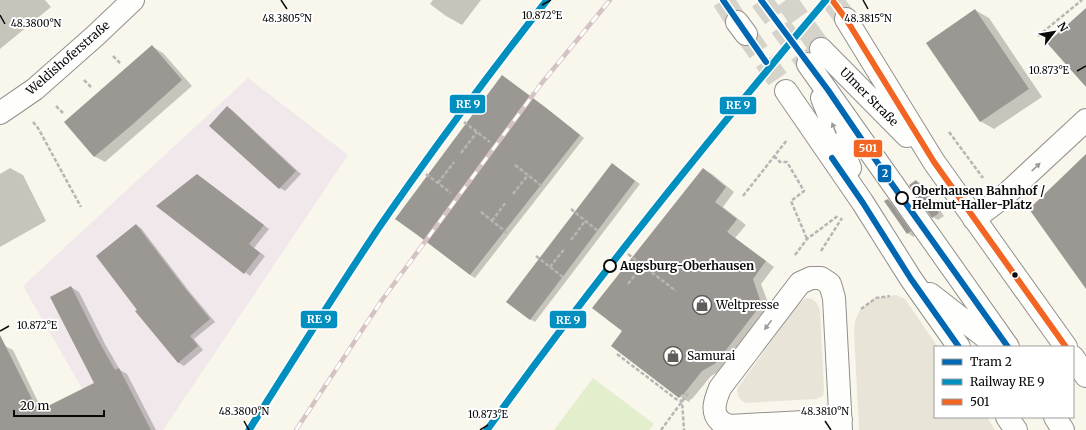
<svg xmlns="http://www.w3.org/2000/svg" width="1086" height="430" font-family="Merriweather,serif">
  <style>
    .industrial { fill: #f0e8ea }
    .green { fill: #e2eecc }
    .plaza { fill: #e9e4d8 }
    .shadow { fill: #0003 }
    .building { fill: #9b9893 }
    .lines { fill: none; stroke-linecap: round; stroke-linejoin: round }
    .minor-tunnel { stroke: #d5d3ca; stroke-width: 22; stroke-dasharray: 22 11; stroke-linecap: butt }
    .minor-casing { stroke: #92908c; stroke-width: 24 }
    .path { stroke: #b7b6b5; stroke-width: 2.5; stroke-dasharray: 4 2; stroke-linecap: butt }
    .minor { stroke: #fefefc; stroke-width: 22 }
    .rail-casing { stroke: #d5c3c3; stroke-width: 4.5 }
    .rail { stroke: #fff; stroke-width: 3; stroke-dasharray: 9; stroke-linecap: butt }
    .bus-1-casing { stroke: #fff; stroke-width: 9 }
    .bus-1 { stroke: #f26522; stroke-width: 6 }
    .rail-1-casing { stroke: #fff; stroke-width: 10 }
    .rail-1 { stroke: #008fbf; stroke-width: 7 }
    .tram-1-casing { stroke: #fff; stroke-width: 9 }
    .tram-1 { stroke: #0068b3; stroke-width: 6 }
    .oneway { fill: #9c9c9b }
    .ticks { fill: none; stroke: #0a0a0a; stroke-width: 1.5 }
    .stop-dot { fill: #fff; stroke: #0a0a0a; stroke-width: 2 }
    .bus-dot { fill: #0a0a0a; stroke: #fff; stroke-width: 1.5 }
    .labels { text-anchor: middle; stroke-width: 4; stroke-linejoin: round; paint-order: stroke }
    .street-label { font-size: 12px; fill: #0a0a0a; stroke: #fff }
    .stop-label { font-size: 12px; font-weight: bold; fill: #0a0a0a; stroke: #fff; text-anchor: start }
    .poi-label { font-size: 12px; fill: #0a0a0a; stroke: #fff; text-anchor: start }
    .ticks-label { font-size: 10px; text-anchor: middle; fill: #0a0a0a; stroke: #fff; stroke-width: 4; stroke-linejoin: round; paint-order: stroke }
    .line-badge { stroke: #fff; stroke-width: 1.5 }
    .badge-label { font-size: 11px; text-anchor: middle; font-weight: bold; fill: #fff }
  </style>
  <rect width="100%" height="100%" fill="#f9f6ec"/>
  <path class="industrial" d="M248,78l100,77 -185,275h-57l-83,-144z"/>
  <path class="green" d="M593,378l61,46 -5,6h-95z"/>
  <path class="plaza" d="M896,295l9,4 33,48h-3v70h52l8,13h-136l-5,-98 1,-11 5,-11 16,-12z
    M807,298l5,1 4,3 4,8 4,78 -1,8 -7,3 -71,4 -4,-3 -3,-4 -1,-6 2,-4 60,-83 4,-3z"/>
  <path class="shadow" d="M0,0h45l6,7 -51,42z
    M433,0h48l-19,25 -16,-9 -16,-12z
    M975,10l14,8 53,79 -48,32 -14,-8z
    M153,47l10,6 29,33 -87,76 -11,-6z
    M227,107l5,3 69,64 -16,17 -5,-3 -70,-63z
    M550,111l34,27 -109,140 -5,-3z
    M612,164l28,20 -105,138 -5,-3z
    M10,168l13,7 23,46 -46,26v-73z
    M703,169l9,5 22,18 -11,15 23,18 -11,13 39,29 -13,17 8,21 -1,6 -43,57 -14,8 -19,23h-1l-2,3 -9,-5 -56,-66z
    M202,178l67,51 -15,19 11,8 -15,20 -92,-70z
    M917,181l5,3 22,32 -6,4 -5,-3z
    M888,200l5,3 23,32 -3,2 -5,-4z
    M136,225l5,3 48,63 26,31 -21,17 9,11 -19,16 -5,-3 -43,-52 3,-1z
    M71,287l8,5 26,52 15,26 7,4 29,56h-156v-82l5,-2 8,4 29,60 54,-26z"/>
  <path class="building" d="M1086,8v79l-39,-44z
    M975,9l54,80 -49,33 -54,-79z
    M152,45l30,35 -49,44 -39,33 -30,-35z
    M502,75l43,32 35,28 -110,140 -54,-41 -21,-15z
    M227,106l69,65 -17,18 -70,-63z
    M1086,154v135l-57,-80z
    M612,163l23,18 -105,139 -24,-18z
    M703,168l23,19 -11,15 22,17 -10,13 39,29 -13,18 7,21v6l-44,57 -14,8 -19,24 -1,-1 -3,4 -68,-52 11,-15 -30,-23z
    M197,174l67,51 -15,19 11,9 -16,21 -88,-68z
    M916,180l23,33 -7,5 -23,-33z
    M888,199l23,32 -4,3 -23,-33z
    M136,224l48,63 26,32 -20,17 8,10 -20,17 -43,-52 2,-1 -41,-54z
    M71,286l26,52 18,32 4,-2 32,62h-151v-95l38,76 56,-28 -44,-86z"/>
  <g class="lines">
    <path class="minor-tunnel" d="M723,0l14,22
      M761,0l47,64
      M786,0l35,49
      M832,0l14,19
      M746,34l40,57"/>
    <defs>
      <path id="minor" d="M846,19l88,143 132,185
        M737,22l9,12
        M821,49l86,87
        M808,64l200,283
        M786,91l77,112 48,76 48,68
        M822,98l28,70
        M0,113l35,-24 60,-53 38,-36
        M974,219l28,-21 84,-78
        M930,294l68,53
        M1073,357l13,19
        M1007,417l9,13
        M1055,417l8,13
        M841,420l-112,6c-3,-1 -6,-3 -9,-5 -10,-9 -4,-23 0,-33l80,-105 11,-5h10l9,6 4,14 7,132"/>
    </defs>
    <use href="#minor" class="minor-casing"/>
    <path class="path" d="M1038,36l44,-36
      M113,56l8,8
      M84,80l7,7
      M56,106l7,7
      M33,122l5,6 43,79
      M464,122l26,20
      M949,132l34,46
      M461,153l16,-21
      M774,156l6,6h7l17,29 -13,10 16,38
      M515,165l28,22
      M426,174l25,19
      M438,183l16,-21
      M513,194l15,-19
      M743,196l44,-56
      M571,209l28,23
      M481,212l26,21
      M492,221l14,-19
      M571,240l14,-19
      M821,251l21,-33
      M628,254l48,37
      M795,255l12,-16 32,-24
      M536,256l28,22
      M550,267l15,-19
      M628,284l14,-18
      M861,309l15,-11 14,-2
      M617,354l59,45 6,2 2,29
      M661,430l28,-38"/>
    <use href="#minor" class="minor"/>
    <defs>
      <path id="rail" d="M296,430l86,-130 95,-129 64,-87 69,-84"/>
    </defs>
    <use href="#rail" class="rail-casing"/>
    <use href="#rail" class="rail"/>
    <defs>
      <path id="bus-1" d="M723,0l43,62
        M761,0l47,64 200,283
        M832,0l14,19 88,143 132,185
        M832,158l31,45 48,76 48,68"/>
    </defs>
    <use href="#bus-1" class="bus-1-casing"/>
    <use href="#bus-1" class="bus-1"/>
    <defs>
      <path id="rail-1" d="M249,430c43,-68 86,-137 131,-204 53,-77 109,-152 167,-226
        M487,430c106,-148 221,-290 339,-430"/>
    </defs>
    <use href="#rail-1" class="rail-1-casing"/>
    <use href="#rail-1" class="rail-1"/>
    <defs>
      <path id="tram-1" d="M723,0l43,62
        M761,0l67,90 64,94 116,163
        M832,158l31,45 48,76 48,68"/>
    </defs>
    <use href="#tram-1" class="tram-1-casing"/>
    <use href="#tram-1" class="tram-1"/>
  </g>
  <defs><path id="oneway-solid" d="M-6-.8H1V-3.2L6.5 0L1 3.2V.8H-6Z"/></defs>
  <g class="oneway">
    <use href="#oneway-solid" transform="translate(834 128) rotate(-112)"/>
    <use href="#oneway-solid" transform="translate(1036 167) rotate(-43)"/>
    <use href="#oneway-solid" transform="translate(768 325) rotate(127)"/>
  </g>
  <path class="ticks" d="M281,0l6,9M863,0l5,9M542,5l9,-5M0,15l5,9M1077,71l9,-5M0,331l9,-5M244,421l5,9M825,421l6,9M480,430l8,-5"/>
  <defs>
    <symbol id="shop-ring" viewBox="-11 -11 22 22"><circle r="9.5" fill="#fff" stroke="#5e5d59" stroke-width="1.5"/><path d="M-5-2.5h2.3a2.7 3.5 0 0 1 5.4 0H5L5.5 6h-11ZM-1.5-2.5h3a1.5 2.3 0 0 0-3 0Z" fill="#5e5d59"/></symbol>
  </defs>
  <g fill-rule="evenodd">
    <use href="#shop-ring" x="691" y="294" width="22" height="22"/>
    <use href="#shop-ring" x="662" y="345" width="22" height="22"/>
  </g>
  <g class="stop-dot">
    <circle cx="902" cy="198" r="6"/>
    <circle cx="610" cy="266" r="6"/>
  </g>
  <circle class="bus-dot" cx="1015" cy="275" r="3.5"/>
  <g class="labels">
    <g class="street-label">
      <text transform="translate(68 58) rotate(-41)" y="4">Weldishoferstraße</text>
      <text transform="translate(869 97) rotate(45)" y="4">Ulmer Straße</text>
    </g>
    <g class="stop-label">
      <text x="912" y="195">Oberhausen Bahnhof /<tspan x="912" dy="14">Helmut-Haller-Platz</tspan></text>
      <text x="620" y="270">Augsburg-Oberhausen</text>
    </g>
    <g class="poi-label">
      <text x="716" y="309">Weltpresse</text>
      <text x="687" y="360">Samurai</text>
    </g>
  </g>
  <g class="ticks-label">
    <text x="542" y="19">10.872°E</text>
    <text x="287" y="22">48.3805°N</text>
    <text x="868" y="22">48.3815°N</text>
    <text x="36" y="27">48.3800°N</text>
    <text x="1049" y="74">10.873°E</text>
    <text x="37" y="329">10.872°E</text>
    <text x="244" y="415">48.3800°N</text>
    <text x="825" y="415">48.3810°N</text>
    <text x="488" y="418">10.873°E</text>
  </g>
  <g class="line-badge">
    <rect x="449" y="94" width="37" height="20" rx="4" fill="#008fbf"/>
    <rect x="719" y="96" width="38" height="19" rx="4" fill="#008fbf"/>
    <rect x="853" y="139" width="30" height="19" rx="4" fill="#f26522"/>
    <rect x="877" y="164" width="15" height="19" rx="4" fill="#0068b3"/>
    <rect x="300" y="310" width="38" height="19" rx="4" fill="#008fbf"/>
    <rect x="549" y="310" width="38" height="19" rx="4" fill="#008fbf"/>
  </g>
  <g class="badge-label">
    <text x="468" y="108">RE 9</text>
    <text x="738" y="109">RE 9</text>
    <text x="868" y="152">501</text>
    <text x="885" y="177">2</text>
    <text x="319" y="323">RE 9</text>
    <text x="568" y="324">RE 9</text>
  </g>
  <rect x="934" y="346" width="140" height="72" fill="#ffffff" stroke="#9d9d9d"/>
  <rect x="942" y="359" width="20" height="6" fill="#0068b3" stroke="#9d9d9d"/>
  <text x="970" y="366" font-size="12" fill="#0a0a0a">Tram 2</text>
  <rect x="942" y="379" width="20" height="6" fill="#008fbf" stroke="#9d9d9d"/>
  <text x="970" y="386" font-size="12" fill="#0a0a0a">Railway RE 9</text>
  <rect x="942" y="399" width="20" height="6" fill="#f26522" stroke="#9d9d9d"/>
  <text x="970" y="406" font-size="12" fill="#0a0a0a">501</text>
  <g transform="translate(1054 32) rotate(59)" stroke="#ffffff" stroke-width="3" paint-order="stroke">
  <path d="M0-3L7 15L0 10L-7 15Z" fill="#0a0a0a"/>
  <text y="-6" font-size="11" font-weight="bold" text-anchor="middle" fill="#0a0a0a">N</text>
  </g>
  <path d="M14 410v6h90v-6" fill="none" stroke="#0a0a0a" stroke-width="2"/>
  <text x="20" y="410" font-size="12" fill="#0a0a0a" stroke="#ffffff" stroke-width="3" paint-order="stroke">20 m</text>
</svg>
